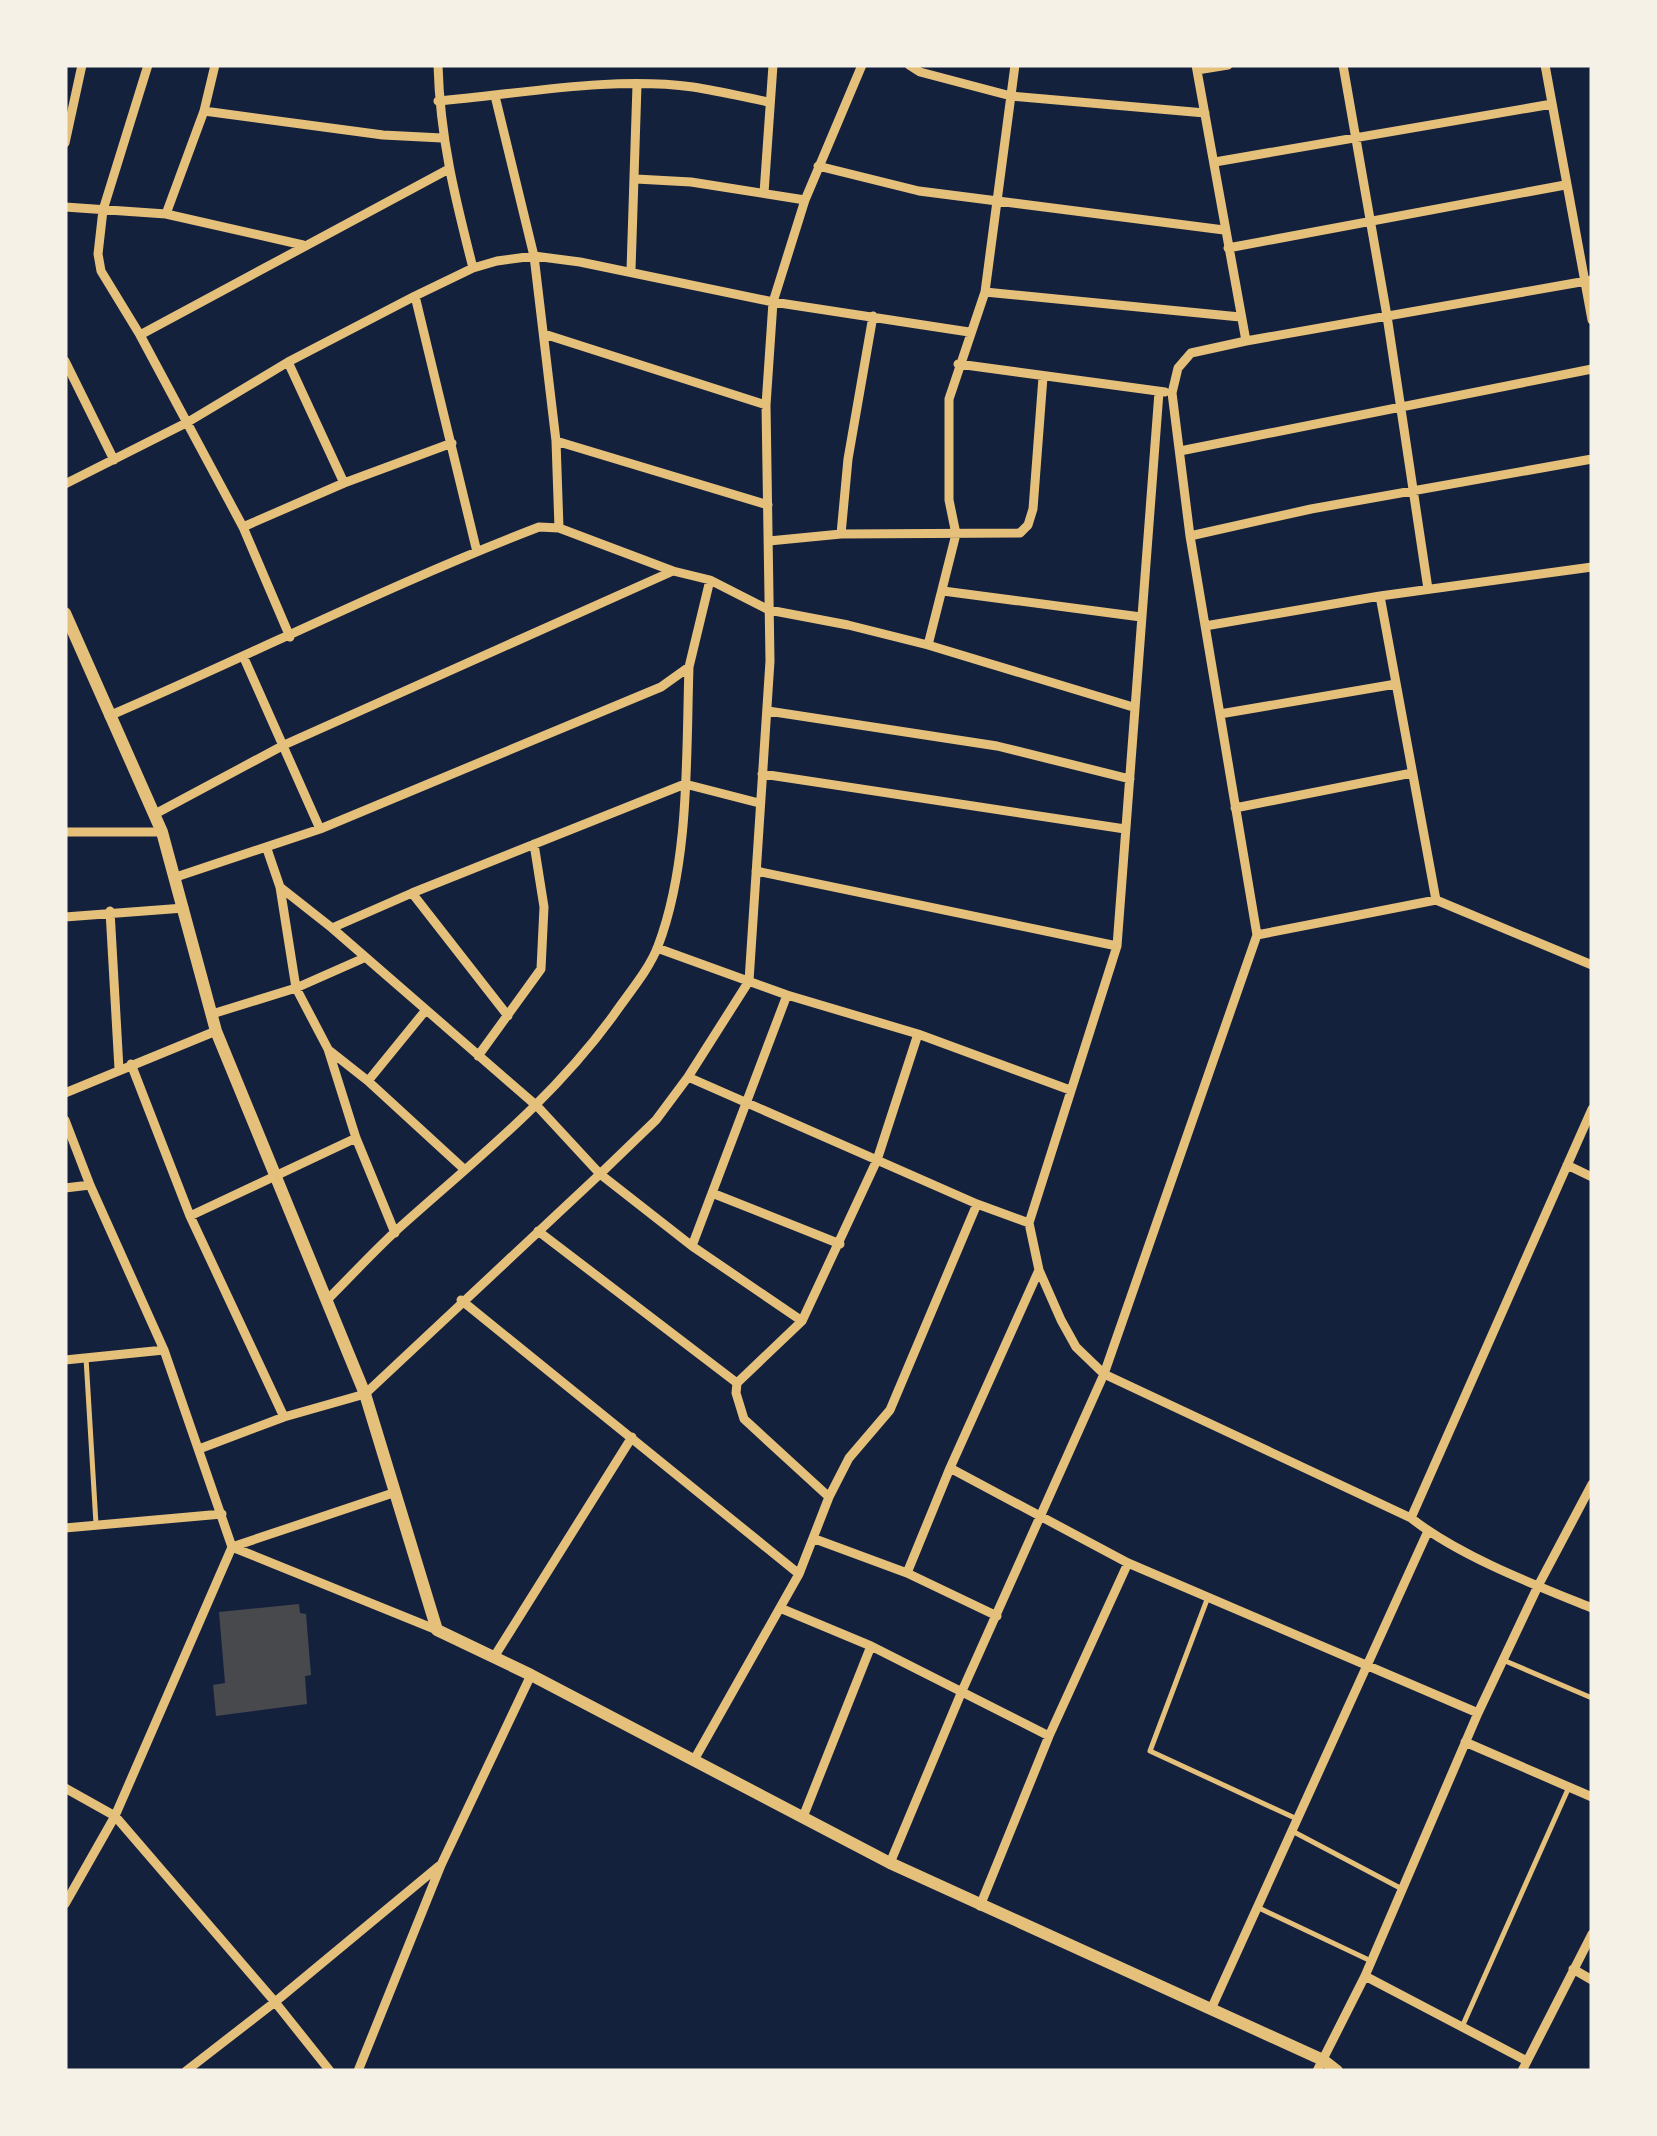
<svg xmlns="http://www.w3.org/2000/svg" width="1657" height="2136" font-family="'Alegreya Sans',sans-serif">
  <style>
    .building { fill: #48494c }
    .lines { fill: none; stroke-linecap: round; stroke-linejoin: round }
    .service { stroke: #e5c07b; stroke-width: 5 }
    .minor { stroke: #e5c07b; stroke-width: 9 }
    .secondary { stroke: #e5c07b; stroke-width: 12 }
  </style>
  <rect width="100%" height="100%" fill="#14213d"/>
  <path class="building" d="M299,1604l1,9 6,1 5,61 -6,1 2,28 -91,12 -3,-31 12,-2 -6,-71z"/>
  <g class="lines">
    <path class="service" d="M86,1358l10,166
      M1208,1597l-58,154 147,68
      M1503,1660l89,38
      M1294,1832l108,57
      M1259,1908l112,53
      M1462,2027l107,-240"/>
    <path class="minor" d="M148,65l-45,145 -5,44 3,17 39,64 103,192 47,110
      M438,65c2,73 17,133 35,203
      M909,65l11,7 91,24 194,17
      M1343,65l44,251 41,273
      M1545,65l47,255
      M1197,70l31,-5
      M495,96l39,160 22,185 3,87
      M438,101c83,-7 172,-25 255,-14 26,4 51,10 76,15
      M204,111l179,24 59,3
      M65,143l17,-78
      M1215,162l337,-58
      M818,166l101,25 305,39
      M636,179l55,3 114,18
      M764,193l9,-128
      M65,207l101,7 137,31
      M166,214l38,-103 11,-46
      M1228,248l337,-63
      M631,270l6,-185
      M985,292l255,25
      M415,296l62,256
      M544,334l222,71
      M140,335l307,-165
      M1246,341l346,-61
      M65,361l49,99
      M288,362l56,121
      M958,364l207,28
      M1159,392l-42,554 -88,277 10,47 22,50 15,27 28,27 307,144
      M556,441l212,64
      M1180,451l412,-82
      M65,484l123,-62 100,-60 127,-66 58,-28 24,-7 37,-5 46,6 193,40 196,30
      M243,527l101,-44 108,-40
      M841,534l7,-75 25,-143
      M1190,536l121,-27 281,-50
      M769,541l72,-7 179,-1 8,-8 5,-16 10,-132
      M943,591l198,26
      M1380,596l56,304
      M1205,626l175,-30 212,-29
      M928,645l28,-111 -7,-34v-101l36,-107 30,-227
      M244,658l76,171
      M768,711l229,35 133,33
      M1220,714l176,-30
      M109,716c144,-62 284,-133 430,-189l20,1 114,43 37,9 59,30 79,15 80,20 205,62
      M762,774l363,55
      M1235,808l177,-35
      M155,814l129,-69 389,-174
      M65,832h97
      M267,849l13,38 16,101 32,61 28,89 39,95
      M756,871l361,75
      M176,877l144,-48 341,-142 28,-20 21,-87
      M412,893l96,123
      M110,911l9,158
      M65,917l119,-9
      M332,928l80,-35 273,-109 74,19
      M1257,935l179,-35 156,65
      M657,948l130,47 131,39 152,56
      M212,1014l84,-26 68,-30
      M330,1051l38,30 97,89
      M478,1056l63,-87 3,-62 -10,-63
      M131,1064l59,152 94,201
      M688,1077l289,127 52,19
      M368,1081l57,-70
      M65,1093l151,-62
      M1592,1109l-181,409c48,38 124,67 181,90
      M65,1120l25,65 74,165 68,197 205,83
      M1567,1165l25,12
      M65,1188l25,-3
      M712,1193l128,51
      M190,1216l166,-78
      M538,1231l199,152
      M692,1246l95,-251
      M328,1299c23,-23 46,-48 70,-70 78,-70 152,-127 215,-213 15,-22 36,-46 45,-70 32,-84 28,-190 31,-279
      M461,1300l338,274
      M802,1321l-110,-75 -92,-72 56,-54 32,-43 61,-96 21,-320 -4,-256 7,-103 32,-102 57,-135
      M65,1360l99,-10
      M199,1449l85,-32 81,-23 235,-220 -62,-67 -206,-179 -52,-41
      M950,1468l178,95 350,150
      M829,1497l-85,-78 -8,-26 1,-10 65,-62 75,-161 41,-126
      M65,1528l157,-14
      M815,1539l92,34 90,43
      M907,1573l43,-105 89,-198
      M780,1608l91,38 178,90
      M494,1657l138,-220
      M1465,1742l127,55
      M694,1760l105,-186 30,-77 20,-39 41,-48 87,-206
      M65,1788l50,28 160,186 55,69
      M803,1817l68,-171
      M890,1863l72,-172 142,-317 153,-439 -67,-399 -18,-143 6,-25 13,-15 55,-12 -50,-276
      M65,1904l50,-88 117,-269 161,-54
      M980,1906l69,-170 79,-173
      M1573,1969l19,11
      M1365,1976l162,85
      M1212,2007l216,-476
      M186,2071l89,-69 164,-136
      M358,2071l83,-206 90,-190
      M1317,2071l48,-95 113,-263 60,-127 54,-102
      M1522,2071l70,-137"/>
    <path class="secondary" d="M65,613l97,219 54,199 149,363 72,236 94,45 359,188 433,197 14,11"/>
  </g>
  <rect width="1657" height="2136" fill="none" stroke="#f6f1e7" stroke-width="135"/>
</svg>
